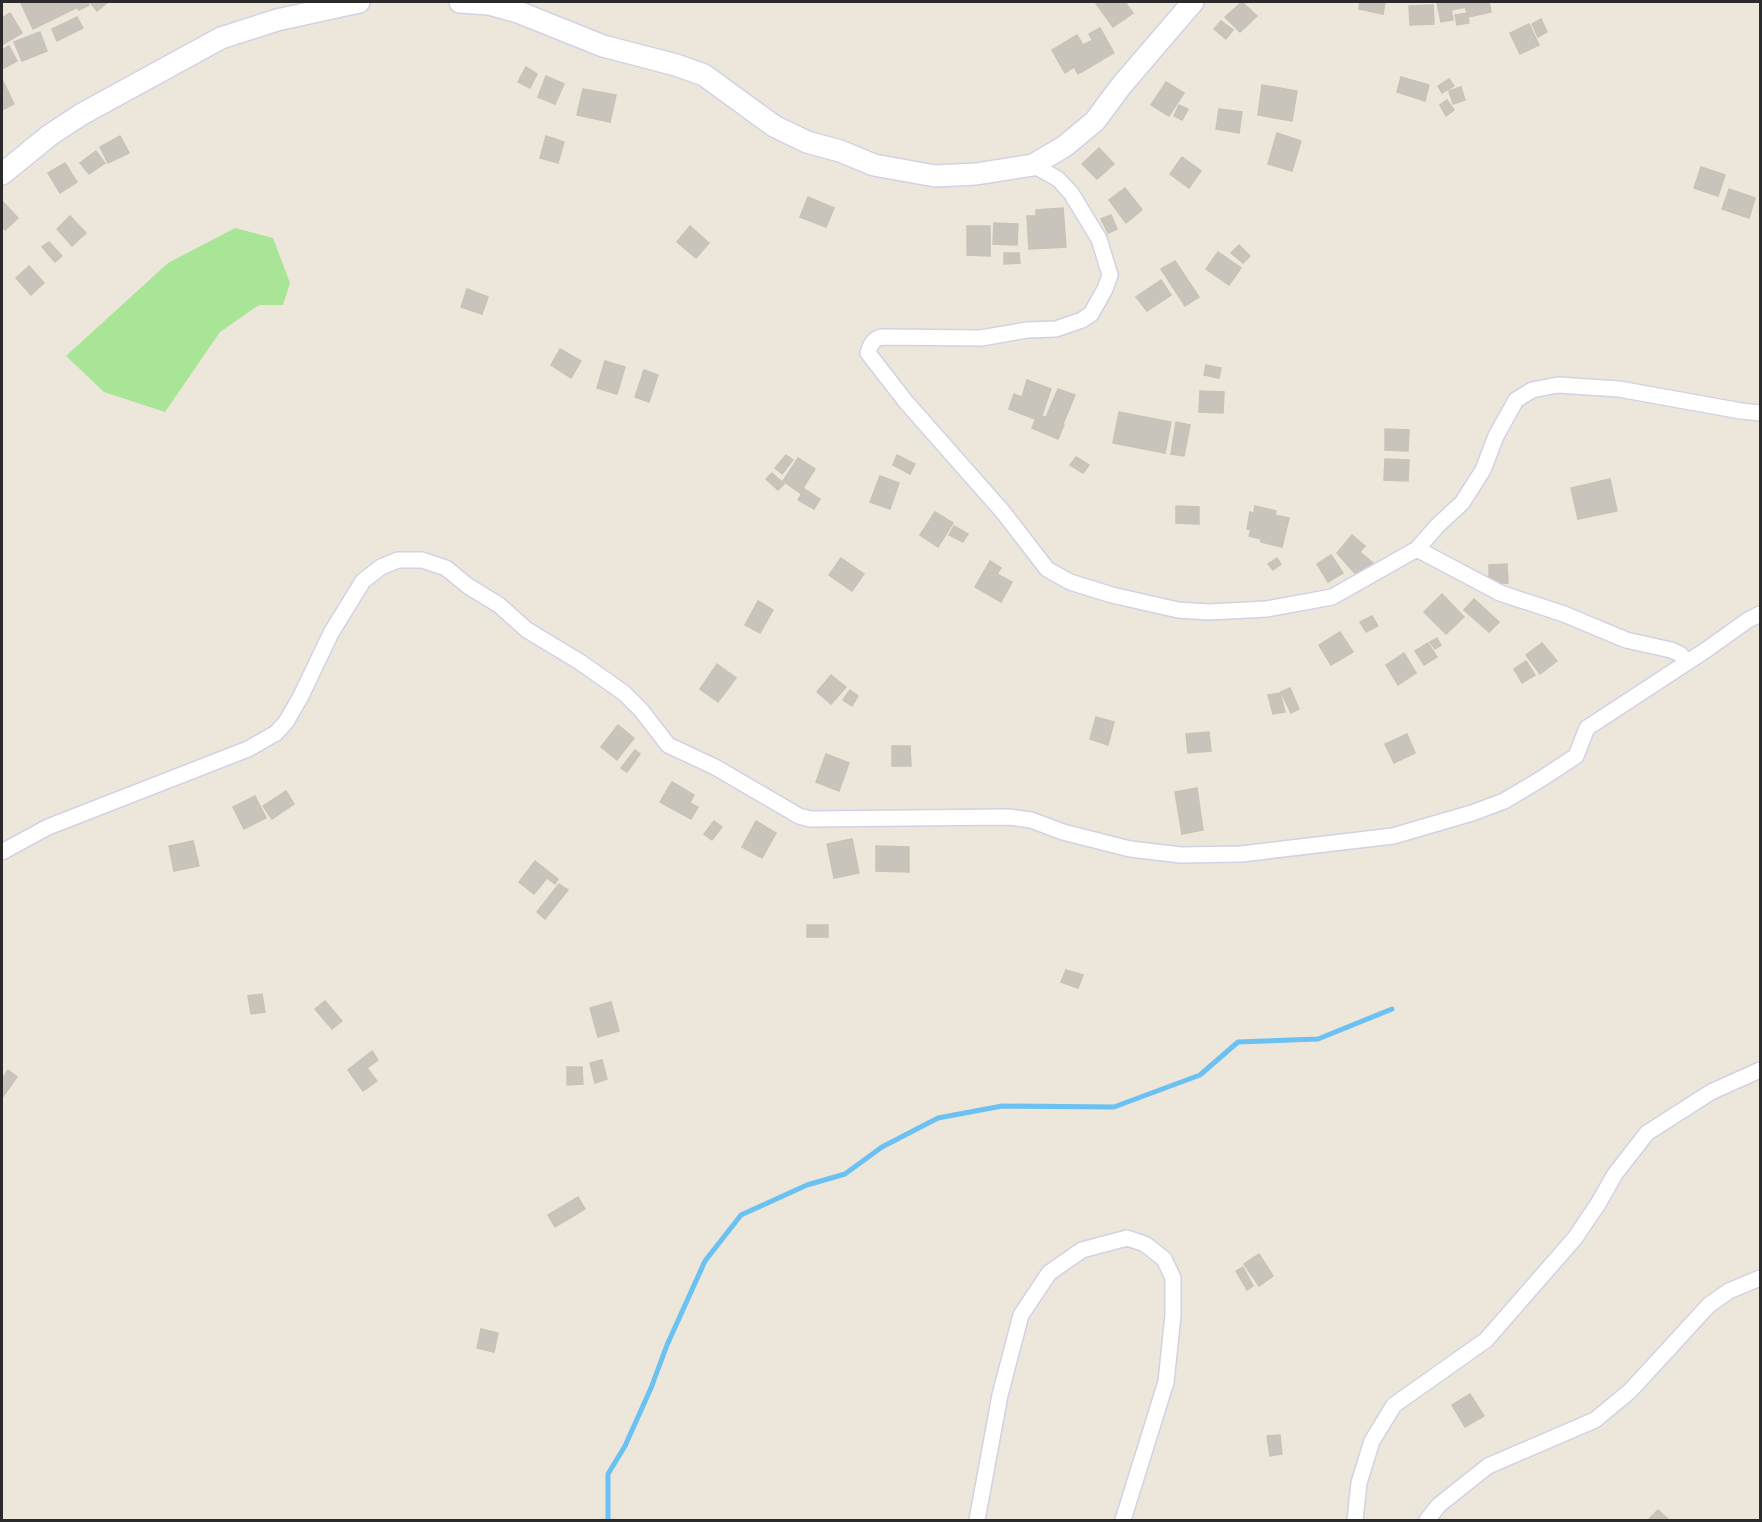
<svg xmlns="http://www.w3.org/2000/svg" width="1762" height="1522" font-family="Barlow,sans-serif">
  <style>
    .green { fill: #a9e596 }
    .lines { fill: none; stroke-linecap: round; stroke-linejoin: round }
    .stream { stroke: #6bc1f2; stroke-width: 5 }
    .building { fill: #c8c4bb; stroke: #c8c3b5; stroke-width: 1.5 }
    .minor-casing { stroke: #d1d2e3; stroke-width: 18 }
    .secondary-casing { stroke: #d1d2e3; stroke-width: 24 }
    .minor { stroke: #fff; stroke-width: 15 }
    .secondary { stroke: #fff; stroke-width: 21 }
  </style>
  <rect width="100%" height="100%" fill="#ede7db"/>
  <path class="green" d="M235,228l38,10 17,45 -7,22h-24l-39,27 -55,80 -61,-20 -38,-36 102,-93z"/>
  <g class="lines">
    <path class="stream" d="M608,1520v-46l17,-28 26,-58 16,-43 38,-84 36,-46 66,-30 38,-11 37,-27 56,-29 64,-12 112,1 86,-32 38,-33 80,-3 74,-30"/>
  </g>
  <path class="building" d="M23,2h50l3,6 -43,21 -12,-26z
    M74,2h14l1,3 -10,5z
    M90,2h18l-11,9z
    M1095,2h30l8,11 -20,14z
    M1242,2l15,14 -17,16 -15,-15z
    M1360,2h25l-2,12 -24,-5z
    M1437,2h27l2,5 -15,3 2,10 -12,2z
    M1464,2h25l2,10 -23,5z
    M1433,5l1,19 -24,1 -1,-19z
    M10,13l12,20 -20,12v-27z
    M1467,13l2,10 -12,2 -2,-10z
    M77,17l6,11 -26,13 -5,-12z
    M1541,19l6,13 -9,5 -6,-13z
    M1221,21l12,9 -7,9 -12,-10z
    M1529,24l10,21 -19,9 -10,-21z
    M1100,28l14,25 -11,6 -14,-25z
    M40,32l7,19 -25,10 -8,-19z
    M1077,35l6,10 8,-4 11,19 -24,14 -4,-7 -9,6 -13,-23z
    M9,46l8,15 -15,8v-19z
    M526,67l11,7 -7,14 -12,-6z
    M546,76l18,8 -9,20 -17,-7z
    M1401,77l28,8 -4,16 -28,-9z
    M2,79l12,25 -12,6z
    M1449,79l5,7 -12,7 -4,-7z
    M1166,82l18,11 -15,23 -18,-11z
    M1262,85l35,6 -5,30 -34,-6z
    M1461,87l4,13 -12,4 -4,-13z
    M583,89l33,6 -6,27 -33,-7z
    M1447,100l7,10 -8,6 -6,-11z
    M1179,105l9,4 -6,11 -8,-4z
    M1219,109l23,3 -3,21 -23,-4z
    M1277,133l24,8 -9,30 -24,-7z
    M120,136l9,17 -21,10 -8,-16z
    M546,136l18,6 -6,21 -18,-5z
    M1099,148l15,16 -17,15 -15,-15z
    M96,151l9,12 -16,11 -9,-11z
    M1182,157l19,14 -12,17 -19,-14z
    M65,163l12,19 -17,11 -12,-20z
    M1701,167l24,8 -7,21 -24,-8z
    M1125,188l17,22 -16,13 -17,-23z
    M1729,189l26,9 -6,20 -27,-9z
    M808,197l26,11 -8,19 -26,-10z
    M2,201l16,17 -13,12 -3,-3z
    M1063,208l3,39 -37,2 -2,-33h9v-6z
    M1111,215l6,14 -9,4 -7,-14z
    M70,216l16,17 -14,13 -15,-17z
    M994,223l24,1 -1,21 -24,-1z
    M690,226l19,17 -13,15 -19,-16z
    M967,226h23v30l-23,-1z
    M49,242l13,14 -7,6 -13,-15z
    M1239,245l11,11 -7,7 -12,-10z
    M1218,252l23,16 -12,17 -23,-16z
    M1004,253h15l1,10 -16,1z
    M1175,261l24,36 -14,9 -24,-37z
    M29,266l15,17 -13,12 -15,-17z
    M1161,280l10,15 -24,16 -11,-14z
    M467,289l21,8 -6,17 -21,-7z
    M560,349l21,12 -10,17 -20,-13z
    M605,361l20,6 -8,27 -20,-6z
    M1206,365l15,3 -2,10 -15,-3z
    M644,370l14,5 -9,27 -14,-5z
    M1027,380l24,9 -11,32 -31,-12 5,-15 8,3z
    M1058,389l17,6 -12,29 -17,-7z
    M1200,391l24,1 -1,21 -24,-1z
    M1119,412l52,10 -6,31 -52,-10z
    M1042,416l22,9 -6,14 -26,-11 4,-10 4,3z
    M1176,422l14,3 -6,31 -13,-2z
    M1385,429l24,1 -1,21 -23,-1z
    M786,455l7,5 -11,14 -7,-6z
    M897,455l18,9 -5,10 -17,-9z
    M1076,457l13,8 -6,8 -13,-8z
    M798,458l17,11 -15,24 -17,-12z
    M1385,459l24,1 -1,21 -24,-1z
    M772,473l12,11 -6,6 -12,-11z
    M880,476l19,7 -9,26 -20,-7z
    M1610,479l7,32 -39,8 -7,-31z
    M804,489l16,10 -6,10 -16,-9z
    M1176,506l23,1v17l-23,-1z
    M1255,506l21,5 -1,4 14,3 -7,29 -21,-5v-3l-12,-3 2,-6 -4,-1 3,-17 4,1z
    M935,512l18,11 -15,24 -18,-12z
    M954,526l14,8 -5,8 -14,-7z
    M1352,535l13,11 -5,6 13,11 -14,15 -22,-25z
    M1331,555l12,18 -15,9 -11,-18z
    M841,558l23,16 -12,17 -23,-16z
    M1277,558l4,6 -8,6 -5,-6z
    M990,561l11,7 -4,6 15,8 -11,20 -26,-15z
    M1507,564l1,19 -19,1v-19z
    M1442,594l22,23 -18,17 -22,-22z
    M1474,599l25,23 -10,10 -25,-22z
    M758,601l15,9 -13,23 -15,-8z
    M1372,616l6,10 -12,6 -6,-10z
    M1340,632l13,20 -22,13 -12,-20z
    M1437,638l4,7 -6,4 -5,-7z
    M1428,643l9,14 -13,8 -9,-14z
    M1542,643l15,18 -17,13 -14,-19z
    M1404,653l12,20 -18,12 -12,-20z
    M1526,661l9,14 -13,8 -8,-14z
    M717,664l19,14 -18,24 -18,-13z
    M831,675l15,12 -15,17 -14,-12z
    M1290,688l9,21 -8,4 -10,-21z
    M850,690l8,6 -6,10 -9,-6z
    M1280,693l5,19 -12,2 -5,-19z
    M1096,717l18,5 -6,23 -18,-6z
    M618,725l16,13 -17,22 -16,-13z
    M1209,732l2,19 -23,2 -2,-19z
    M1407,734l8,19 -21,10 -9,-19z
    M892,746h18l1,20h-19z
    M635,750l5,4 -13,18 -6,-4z
    M826,754l23,9 -10,28 -23,-9z
    M672,782l22,13 -4,8 8,4 -7,12 -31,-17z
    M1197,788l6,42 -21,4 -7,-42z
    M286,791l8,13 -22,15 -9,-13z
    M255,796l11,22 -22,11 -11,-22z
    M714,821l8,6 -10,13 -8,-6z
    M756,821l20,12 -14,25 -20,-11z
    M852,839l7,34 -25,5 -7,-34z
    M193,841l6,25 -25,5 -5,-25z
    M876,846l33,1v25l-33,-1z
    M535,861l23,18 -3,5 -8,-6 -13,16 -15,-12z
    M559,884l9,6 -23,29 -8,-7z
    M807,925h21v12h-21z
    M1066,970l17,5 -5,13 -17,-6z
    M262,994l3,18 -14,2 -3,-18z
    M325,1001l17,20 -10,8 -17,-20z
    M611,1002l8,29 -21,6 -8,-29z
    M372,1051l6,9 -11,8 10,13 -14,10 -15,-21z
    M602,1060l5,19 -12,4 -5,-20z
    M567,1067h15l1,17 -16,1z
    M8,1070l9,7 -15,21v-19z
    M578,1197l7,12 -30,18 -7,-12z
    M1259,1254l14,22 -14,10 -15,-22z
    M1243,1267l10,19 -6,4 -11,-19z
    M481,1329l17,4 -4,19 -17,-4z
    M1470,1394l14,22 -19,11 -13,-22z
    M1280,1435l2,19 -12,2 -3,-20z
    M1658,1510l11,10h-21z"/>
  <g class="lines">
    <defs>
      <path id="minor" d="M1033,165l25,14 13,14 28,46 11,36 -5,14 -14,25 -9,6 -26,9 -29,1 -46,8 -100,-1c-8,2 -11,8 -13,16l38,49 97,110 44,57 23,13 42,13 66,15 31,2 58,-3 65,-12 85,-48 21,-24 24,-22 21,-33 13,-34 20,-36 16,-10 26,-5 61,4 122,22 19,2
        M1417,549l83,44 64,21 62,26 45,10 9,4 7,8
        M2,852l46,-25 200,-78 28,-16 10,-11 15,-26 30,-63 32,-52 18,-14 17,-7h24l24,8 22,18 31,19 28,25 53,32 44,31 17,17 27,35 47,22 84,49 11,3 199,-2 22,3 32,12 67,17 51,6 60,-1 152,-18 79,-23 32,-12 37,-22 35,-23 11,-28 119,-78 42,-30 12,-6
        M977,1520l23,-125 21,-80 28,-42 33,-23 45,-12 18,6 19,15 9,19v37l-7,67 -43,138
        M1355,1520l4,-37 13,-42 22,-36 92,-65 89,-102 23,-34 17,-30 32,-41 64,-41 49,-22
        M1427,1520l12,-15 49,-39 107,-46 35,-29 79,-86 20,-14 31,-13"/>
      <path id="secondary" d="M460,2l29,2 29,8 85,34 73,19 28,10 70,51 33,16 33,9 34,14 61,11 41,-2 57,-9 32,-19 30,-25 26,-35 72,-84
        M2,174l48,-39 32,-21 139,-76 56,-18 82,-18"/>
    </defs>
    <use href="#minor" class="minor-casing"/>
    <use href="#secondary" class="secondary-casing"/>
    <use href="#minor" class="minor"/>
    <use href="#secondary" class="secondary"/>
  </g>
  <rect width="1762" height="1522" fill="none" stroke="#2a2a2a" stroke-width="6"/>
</svg>
